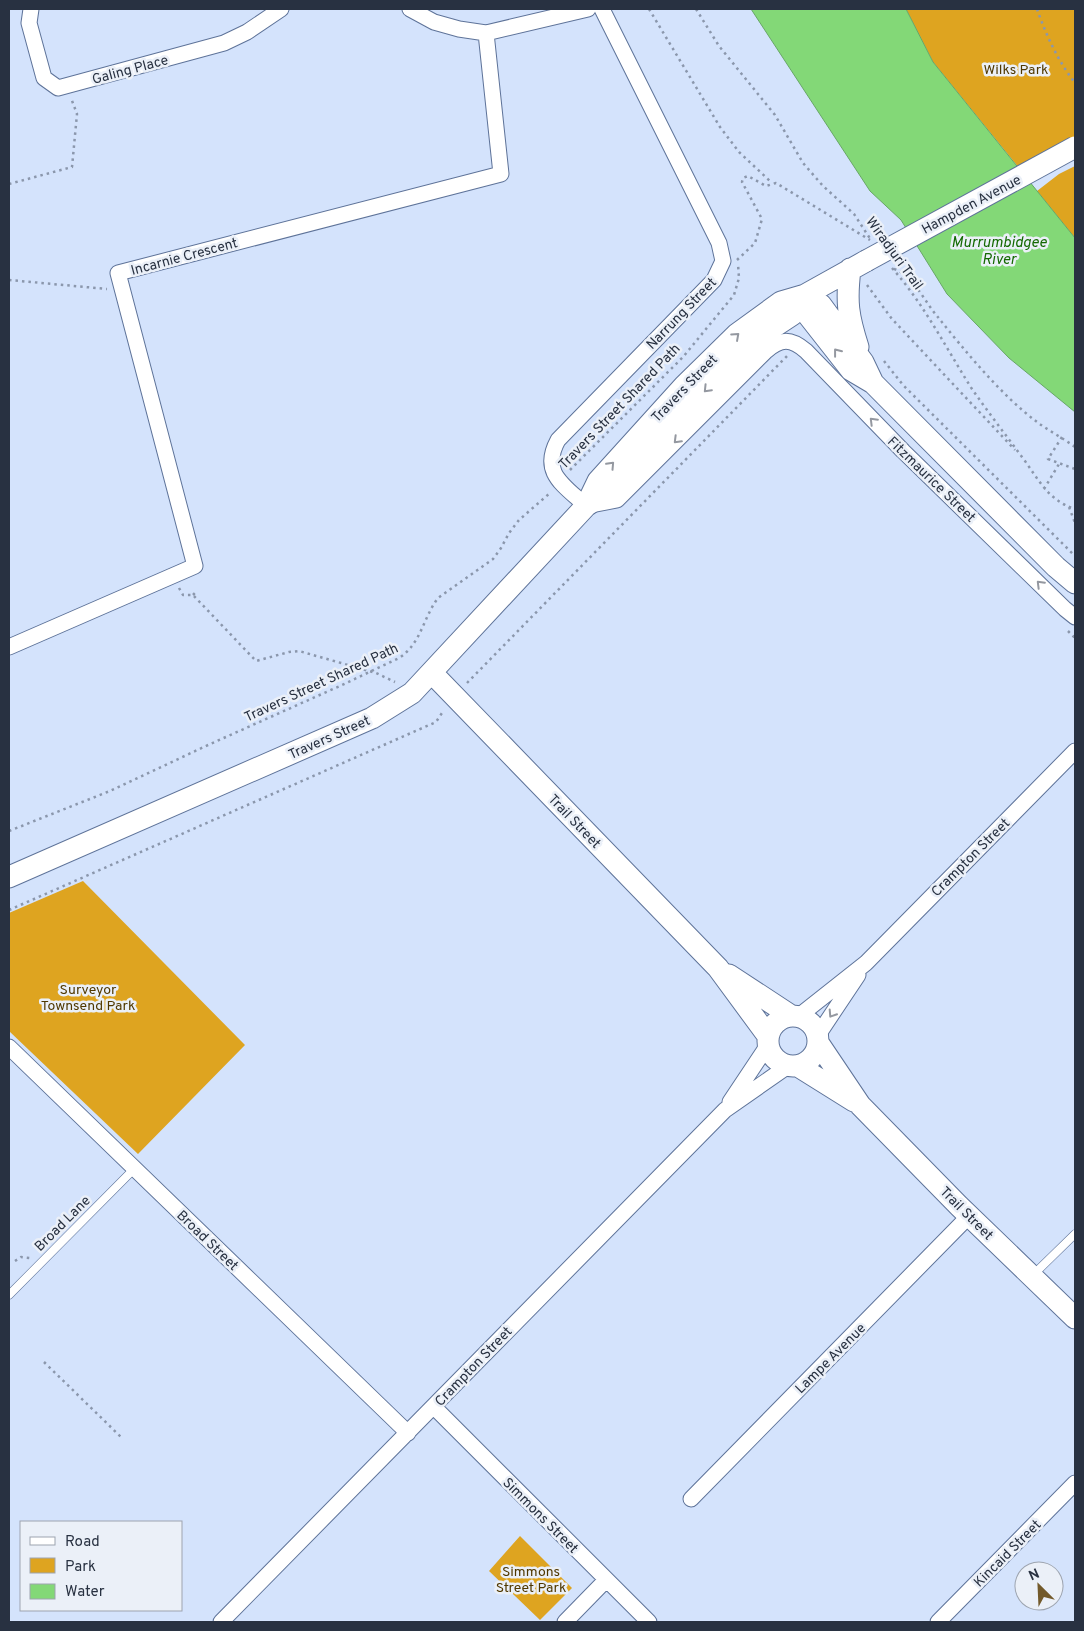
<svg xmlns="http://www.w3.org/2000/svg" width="1084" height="1631" font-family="Overpass,sans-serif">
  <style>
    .green { fill: #dea420 }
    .water { fill: #83d877; stroke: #68a667 }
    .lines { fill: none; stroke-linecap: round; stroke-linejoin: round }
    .lane-casing { stroke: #5e7399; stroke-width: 9 }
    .street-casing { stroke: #5e7399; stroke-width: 17 }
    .secondary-casing { stroke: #5e7399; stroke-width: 23 }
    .path { stroke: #8b97ac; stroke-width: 2.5; stroke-dasharray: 2.5 4; stroke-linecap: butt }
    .lane { stroke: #fff; stroke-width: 8 }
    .street { stroke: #fff; stroke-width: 15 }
    .secondary { stroke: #fff; stroke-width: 21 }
    .secondary-bridge-casing { stroke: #5e7399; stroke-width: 23; stroke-linecap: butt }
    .secondary-bridge { stroke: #fff; stroke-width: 21 }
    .oneway { stroke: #9498a0 }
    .labels { text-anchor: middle; stroke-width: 5; stroke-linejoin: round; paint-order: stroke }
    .street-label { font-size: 14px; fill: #283141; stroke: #ebf0f8 }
    .park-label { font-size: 14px; fill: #503800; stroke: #ebf0f8 }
    .water-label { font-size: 15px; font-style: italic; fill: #146902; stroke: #ebf0f8 }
  </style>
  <rect width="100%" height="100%" fill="#d4e3fc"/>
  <path class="green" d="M906,9h169v132l-56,27 -86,-106z
    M1075,166v72l-38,-47 22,-17z
    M83,881l162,164 -107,109 -129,-123v-118z
    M520,1536l52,52 -32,32 -51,-49z"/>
  <path class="water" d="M751,9h155l27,53 142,176v174l-66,-54 -62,-64 -46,-74 -31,-29z"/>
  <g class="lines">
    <defs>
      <path id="lane" d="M1033,1275l42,-41
        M9,1295l125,-126"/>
      <path id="street" d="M31,9l-2,14 15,55 14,10 166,-45 23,-11 34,-23
        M410,9l24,13 25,7 27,4 102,-24
        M602,9l117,234 4,18 -9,19 -156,160c-18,33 6,45 28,66l31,-6 149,-149c15,-13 25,-13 40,0l97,100 162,158 10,8
        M9,647l186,-81 -77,-293 383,-99 -15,-141
        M799,1016l67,-53 209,-212
        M818,1035l40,-60
        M9,1047l399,386
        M730,1102l38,-57
        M434,1407l215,215
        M691,1499l278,-283
        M221,1622l504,-512 63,-44
        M565,1622l41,-42
        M938,1622l137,-139"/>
      <path id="secondary" d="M850,269c-4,33 -2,47 8,78
        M805,295l2,19 44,56 22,13 183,184 19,16
        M805,295l16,10 42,57 10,21
        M586,506l12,-25 86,-95 53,-52 44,-32 24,-7 61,-34
        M432,673l286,295 50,68
        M9,877l363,-159 40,-25 174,-187 23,-16 131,-136 17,-16 35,-23 13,-20
        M729,975l61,40
        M768 1041a25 25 0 1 1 50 0a25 25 0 1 1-50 0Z
        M819,1044l41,61 99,101 116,112
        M798,1066l56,35"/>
    </defs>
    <use href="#lane" class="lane-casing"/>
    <use href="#street" class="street-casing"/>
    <use href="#secondary" class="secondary-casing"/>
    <path class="path" d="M649,9l71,118 19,25 32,30
      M696,9l23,37 56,69 28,48 20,23 31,28 17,26
      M1037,9c9,26 21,52 38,74
      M9,184l63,-17 5,-53 -6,-16
      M737,260l18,-17 7,-24 -20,-37 1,-4 5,-2 18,10 10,-3 94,57
      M892,268c32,36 54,80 80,121 16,23 33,45 50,68 16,21 25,43 53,52
      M894,269c18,5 31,33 43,47 28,35 64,79 100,106 12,9 26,16 38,25
      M9,280l98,9
      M867,285l25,34 123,131
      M884,361l19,24 172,171
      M1062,437l-14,22 27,10
      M570,470l113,-113 51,-62 5,-17 -1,-14
      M1044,489l15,-25
      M1069,507l6,16
      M179,588l4,7h10l63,66 33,-9 10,-1 77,22 19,9
      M193,595l4,-4
      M1068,631l7,7
      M467,683l320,-327
      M9,831l101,-40 98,-46 134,-60 57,-27c22,-14 24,-40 39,-60l55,-39 8,-11 8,-15 10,-13 31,-27
      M9,910l427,-188 8,-12
      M15,1261l6,-4 9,1
      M44,1362l77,75"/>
    <use href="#lane" class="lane"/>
    <use href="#street" class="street"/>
    <use href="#secondary" class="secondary"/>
    <defs>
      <path id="secondary-bridge" d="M866,261l209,-114"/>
    </defs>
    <use href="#secondary-bridge" class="secondary-bridge-casing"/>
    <use href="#secondary-bridge" class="secondary-bridge"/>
  </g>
  <defs><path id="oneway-chevron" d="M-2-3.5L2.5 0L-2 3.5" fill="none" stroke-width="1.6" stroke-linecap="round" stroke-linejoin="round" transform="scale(1.25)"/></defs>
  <g class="oneway">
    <use href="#oneway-chevron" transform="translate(736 336) rotate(-42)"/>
    <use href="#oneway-chevron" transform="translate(837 352) rotate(-128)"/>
    <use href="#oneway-chevron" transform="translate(707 389) rotate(134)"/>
    <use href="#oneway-chevron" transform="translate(873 421) rotate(-135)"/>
    <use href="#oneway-chevron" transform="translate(677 440) rotate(135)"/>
    <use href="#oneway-chevron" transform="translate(611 465) rotate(-47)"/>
    <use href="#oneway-chevron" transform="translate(1040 584) rotate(-135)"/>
    <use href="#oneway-chevron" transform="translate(832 1014) rotate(123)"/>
  </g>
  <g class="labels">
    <g class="street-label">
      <text transform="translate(130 69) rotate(-15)" y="5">Galing Place</text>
      <text transform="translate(971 204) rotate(-28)" y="5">Hampden Avenue</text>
      <text transform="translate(895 253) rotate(54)" y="5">Wiradjuri Trail</text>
      <text transform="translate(184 256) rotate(-15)" y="5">Incarnie Crescent</text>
      <text transform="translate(681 313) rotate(-46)" y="5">Narrung Street</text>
      <text transform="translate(684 388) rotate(-46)" y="5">Travers Street</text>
      <text transform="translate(619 406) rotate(-46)" y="5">Travers Street Shared Path</text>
      <text transform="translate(932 479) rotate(44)" y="5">Fitzmaurice Street</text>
      <text transform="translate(321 682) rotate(-25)" y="5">Travers Street Shared Path</text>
      <text transform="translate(329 737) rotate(-24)" y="5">Travers Street</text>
      <text transform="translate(575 821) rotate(46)" y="5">Trail Street</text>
      <text transform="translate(970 857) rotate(-45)" y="5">Crampton Street</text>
      <text transform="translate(967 1213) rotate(45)" y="5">Trail Street</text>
      <text transform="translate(62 1223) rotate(-45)" y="5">Broad Lane</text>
      <text transform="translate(208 1240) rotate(44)" y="5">Broad Street</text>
      <text transform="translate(830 1358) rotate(-45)" y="5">Lampe Avenue</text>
      <text transform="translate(473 1366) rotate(-46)" y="5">Crampton Street</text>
      <text transform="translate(541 1515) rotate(45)" y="5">Simmons Street</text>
      <text transform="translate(1007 1553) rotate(-45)" y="5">Kincaid Street</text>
    </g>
    <g class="park-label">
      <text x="1016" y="74">Wilks Park</text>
      <text x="88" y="994">Surveyor<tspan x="88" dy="16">Townsend Park</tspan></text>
      <text x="531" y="1576">Simmons<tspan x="531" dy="16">Street Park</tspan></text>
    </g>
    <g class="water-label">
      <text x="999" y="247">Murrumbidgee<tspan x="999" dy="17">River</tspan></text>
    </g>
  </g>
  <rect width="1084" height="1631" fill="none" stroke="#283141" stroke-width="20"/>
  <rect x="20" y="1521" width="162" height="90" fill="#ebf0f8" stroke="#9da4af"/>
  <rect x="30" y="1537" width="25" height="8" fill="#ffffff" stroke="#9da4af"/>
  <text x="65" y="1546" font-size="15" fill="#283141">Road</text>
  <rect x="30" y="1558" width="25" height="15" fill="#dea420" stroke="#9da4af"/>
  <text x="65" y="1571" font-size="15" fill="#283141">Park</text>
  <rect x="30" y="1584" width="25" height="15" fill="#83d877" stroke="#9da4af"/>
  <text x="65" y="1596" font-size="15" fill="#283141">Water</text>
  <g transform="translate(1039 1586) rotate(336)"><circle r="24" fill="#ebf0f8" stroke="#9da4af"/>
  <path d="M0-4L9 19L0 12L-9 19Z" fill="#735a2b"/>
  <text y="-8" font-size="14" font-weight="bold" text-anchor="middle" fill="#283141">N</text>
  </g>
</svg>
